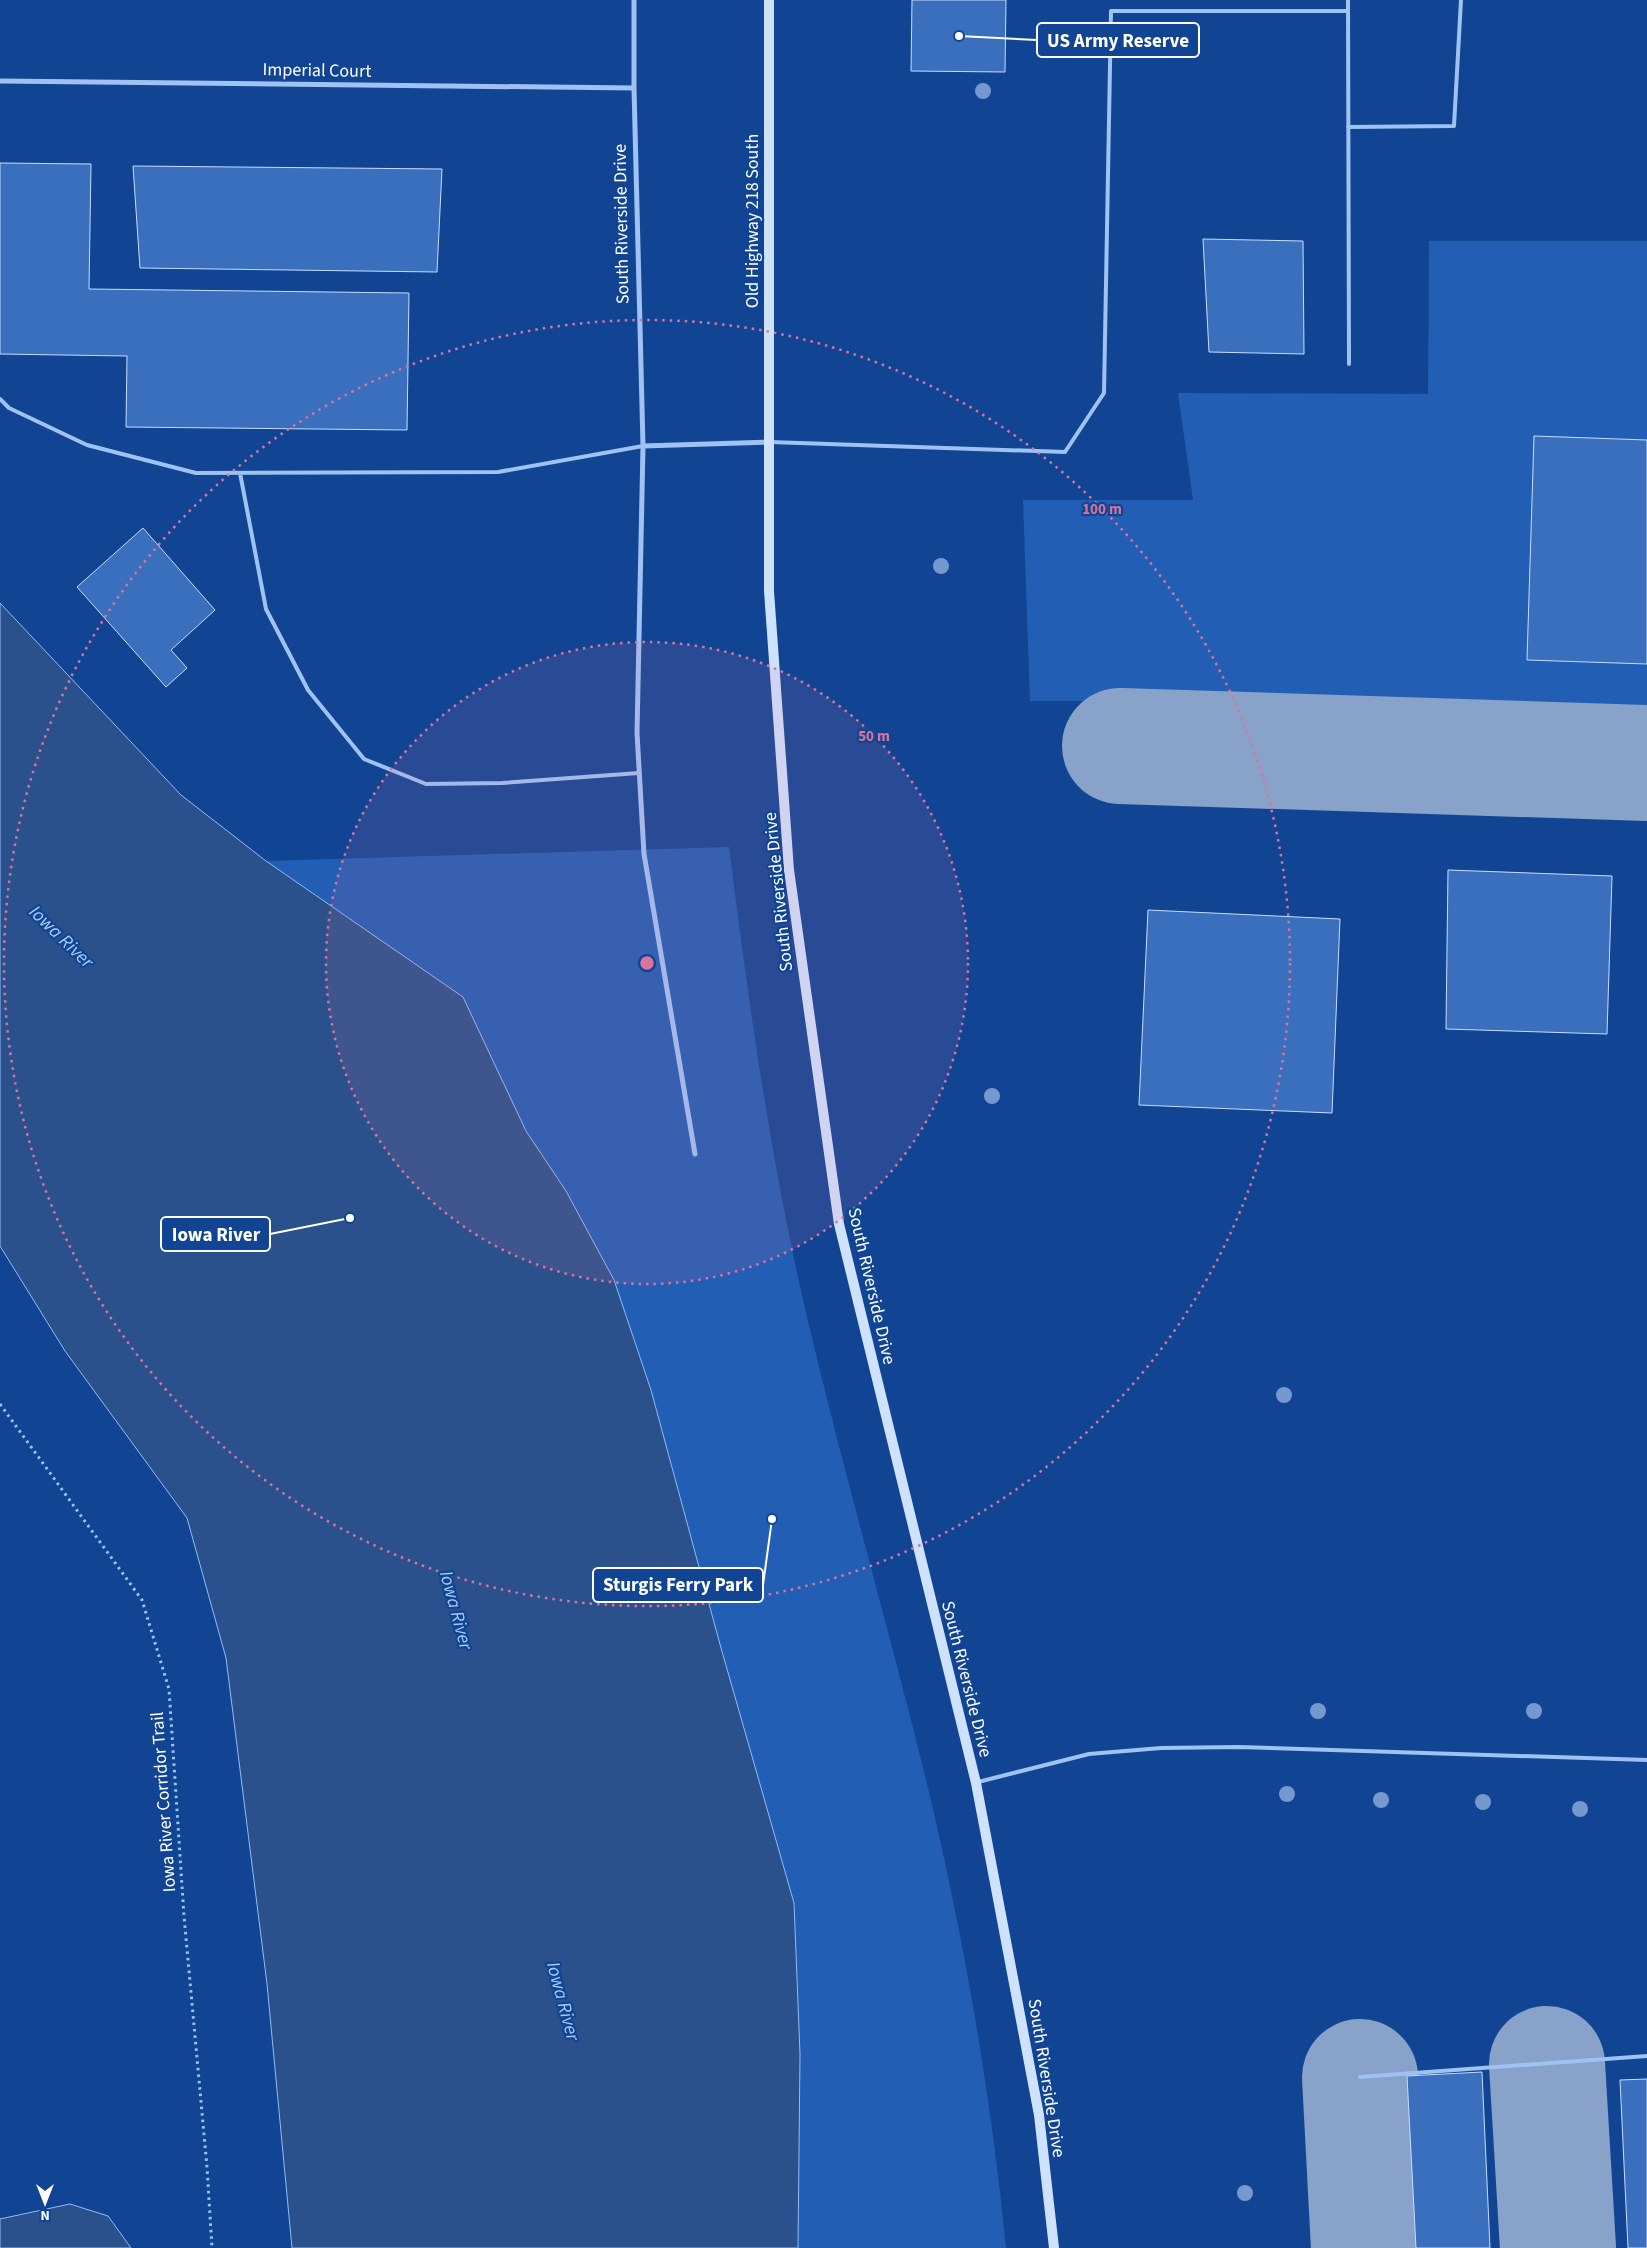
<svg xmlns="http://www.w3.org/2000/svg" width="1647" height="2248" font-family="'Source Sans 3',sans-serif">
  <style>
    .green { fill: #225eb4 }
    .water { fill: #2a518c; stroke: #91bcf7 }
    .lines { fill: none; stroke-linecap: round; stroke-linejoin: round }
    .taxiway { stroke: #88a2ca; stroke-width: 116 }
    .building { fill: #396fbd; stroke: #c7ddfd }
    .path { stroke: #9fc2f3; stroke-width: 3; stroke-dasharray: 2.5 4; stroke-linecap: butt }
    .service { stroke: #9fc2f3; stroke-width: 4 }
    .minor { stroke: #9fc2f3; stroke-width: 5 }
    .secondary { stroke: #cee1fd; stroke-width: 10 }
    .tree { fill: #7599ce }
    .ring { fill: none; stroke: #da749d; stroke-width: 2.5; stroke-dasharray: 2.5 5 }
    .labels { text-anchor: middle; stroke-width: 4.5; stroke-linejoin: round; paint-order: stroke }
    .street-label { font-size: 18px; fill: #fff; stroke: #114594 }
    .water-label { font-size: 19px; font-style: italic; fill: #abccfa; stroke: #114594 }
    .centre { fill: #da749d; stroke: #114594; stroke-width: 2.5 }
    .ring-label { font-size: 15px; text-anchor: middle; font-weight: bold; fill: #da749d; stroke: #114594; stroke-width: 4.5; stroke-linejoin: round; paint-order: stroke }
    .leader { fill: none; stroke: #fff; stroke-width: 2 }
    .callout-dot { fill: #fff; stroke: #114594; stroke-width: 2 }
    .callout { fill: #114594; stroke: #fff; stroke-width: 2 }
    .callout-label { font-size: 19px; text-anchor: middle; font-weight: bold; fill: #fff }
  </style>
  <rect width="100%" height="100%" fill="#114594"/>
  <path class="green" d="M1429,241h218v199l-120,220 120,4v62l-563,-25h-54l-7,-201h170l-15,-107 250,1z
    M729,847c20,159 42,318 79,474 37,157 82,311 120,467 36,151 63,306 78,460h-208l2,-194 -6,-151 -73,-255 -70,-258 -37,-110 -48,-89 -40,-60 -63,-134 -197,-136z"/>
  <path class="water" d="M0,603l181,192 85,66 197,136 63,134 40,60 48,89 37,110 70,258 73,255 6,151 -2,194h-506l-25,-264 -41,-326 -39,-140 -122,-167 -65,-105z
    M70,2204l38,12 23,32h-131v-29z"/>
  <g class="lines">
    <path class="taxiway" d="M1120,746l527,17
      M1547,2064l11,184
      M1360,2077l9,171"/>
  </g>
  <path class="building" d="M912,0h94l-1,72 -94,-1z
    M0,163l91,1 -2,125 320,4 -2,137 -281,-3 1,-71 -127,-2z
    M133,166l309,3 -5,103 -297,-4z
    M1203,239l100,2 1,113 -95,-2z
    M1534,436l113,4v224l-120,-4z
    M143,528l72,82 -44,40 16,18 -21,19 -89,-100z
    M1448,870l164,6 -5,158 -161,-5z
    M1148,910l192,9 -8,194 -193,-8z
    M1482,2072l8,176h-74l-9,-172z
    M1647,2079v169h-19l-8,-168z"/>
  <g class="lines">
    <path class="path" d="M0,1404l142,196 27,89 15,227 23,251 5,81"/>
    <path class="service" d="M1348,0l1,364
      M1348,127l106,-1 7,-126
      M0,399l9,9 78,37 109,28 302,-1 145,-26
      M770,442l295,10 39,-59 7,-382h237
      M240,473l26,136 42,81 56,69 62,25 76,-1 137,-10
      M978,1782l111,-28 72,-6 78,-1 408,13
      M1360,2077l287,-21"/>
    <path class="minor" d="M634,0v88l9,358 -6,287 7,121 51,300
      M0,81l634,7
      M643,446l125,-4"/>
    <path class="secondary" d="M769,0v591l20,279 50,354 137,559 63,332 15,133"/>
  </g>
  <g class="tree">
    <circle cx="983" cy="91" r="8"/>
    <circle cx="941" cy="566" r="8"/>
    <circle cx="992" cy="1096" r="8"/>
    <circle cx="1284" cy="1395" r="8"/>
    <circle cx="1318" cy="1711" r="8"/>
    <circle cx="1534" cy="1711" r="8"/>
    <circle cx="1287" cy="1794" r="8"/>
    <circle cx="1381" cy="1800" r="8"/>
    <circle cx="1483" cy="1802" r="8"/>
    <circle cx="1580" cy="1809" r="8"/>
    <circle cx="1245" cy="2193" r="8"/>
  </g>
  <circle cx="647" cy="963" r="321" fill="#da749d" fill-opacity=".12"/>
  <g class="ring">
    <circle cx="647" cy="963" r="321"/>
    <circle cx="647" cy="963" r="643"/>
  </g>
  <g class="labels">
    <g class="street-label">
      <text transform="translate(317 70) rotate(1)" y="6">Imperial Court</text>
      <text transform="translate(752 221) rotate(-90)" y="6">Old Highway 218 South</text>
      <text transform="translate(621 224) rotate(-91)" y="6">South Riverside Drive</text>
      <text transform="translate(778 892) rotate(-96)" y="6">South Riverside Drive</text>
      <text transform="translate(872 1286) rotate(77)" y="6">South Riverside Drive</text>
      <text transform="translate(967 1679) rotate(76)" y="6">South Riverside Drive</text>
      <text transform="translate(163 1802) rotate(-94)" y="6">Iowa River Corridor Trail</text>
      <text transform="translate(1047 2078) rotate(81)" y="6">South Riverside Drive</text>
    </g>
    <g class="water-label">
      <text transform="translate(62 936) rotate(44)" y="7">Iowa River</text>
      <text transform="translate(457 1610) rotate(75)" y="7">Iowa River</text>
      <text transform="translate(564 2001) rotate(75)" y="7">Iowa River</text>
    </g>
  </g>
  <circle cx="647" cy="963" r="8" class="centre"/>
  <g class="ring-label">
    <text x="1102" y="514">100 m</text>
    <text x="874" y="741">50 m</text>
  </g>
  <path class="leader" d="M959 36L1037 40M350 1218L270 1234M772 1519L763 1585"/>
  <g class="callout-dot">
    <circle cx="959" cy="36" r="5"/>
    <circle cx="350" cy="1218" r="5"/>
    <circle cx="772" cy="1519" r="5"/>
  </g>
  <g class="callout">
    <rect x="1037" y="23" width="162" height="34" rx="5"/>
    <rect x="161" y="1217" width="109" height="34" rx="5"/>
    <rect x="593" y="1568" width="170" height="34" rx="5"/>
  </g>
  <g class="callout-label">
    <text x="1118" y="47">US Army Reserve</text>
    <text x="216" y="1241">Iowa River</text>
    <text x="678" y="1591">Sturgis Ferry Park</text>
  </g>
  <g transform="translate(45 2203) rotate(180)" stroke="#114594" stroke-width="4" paint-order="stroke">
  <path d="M0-4L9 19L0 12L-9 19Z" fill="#ffffff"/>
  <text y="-8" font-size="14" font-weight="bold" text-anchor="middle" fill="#ffffff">N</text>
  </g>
</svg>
